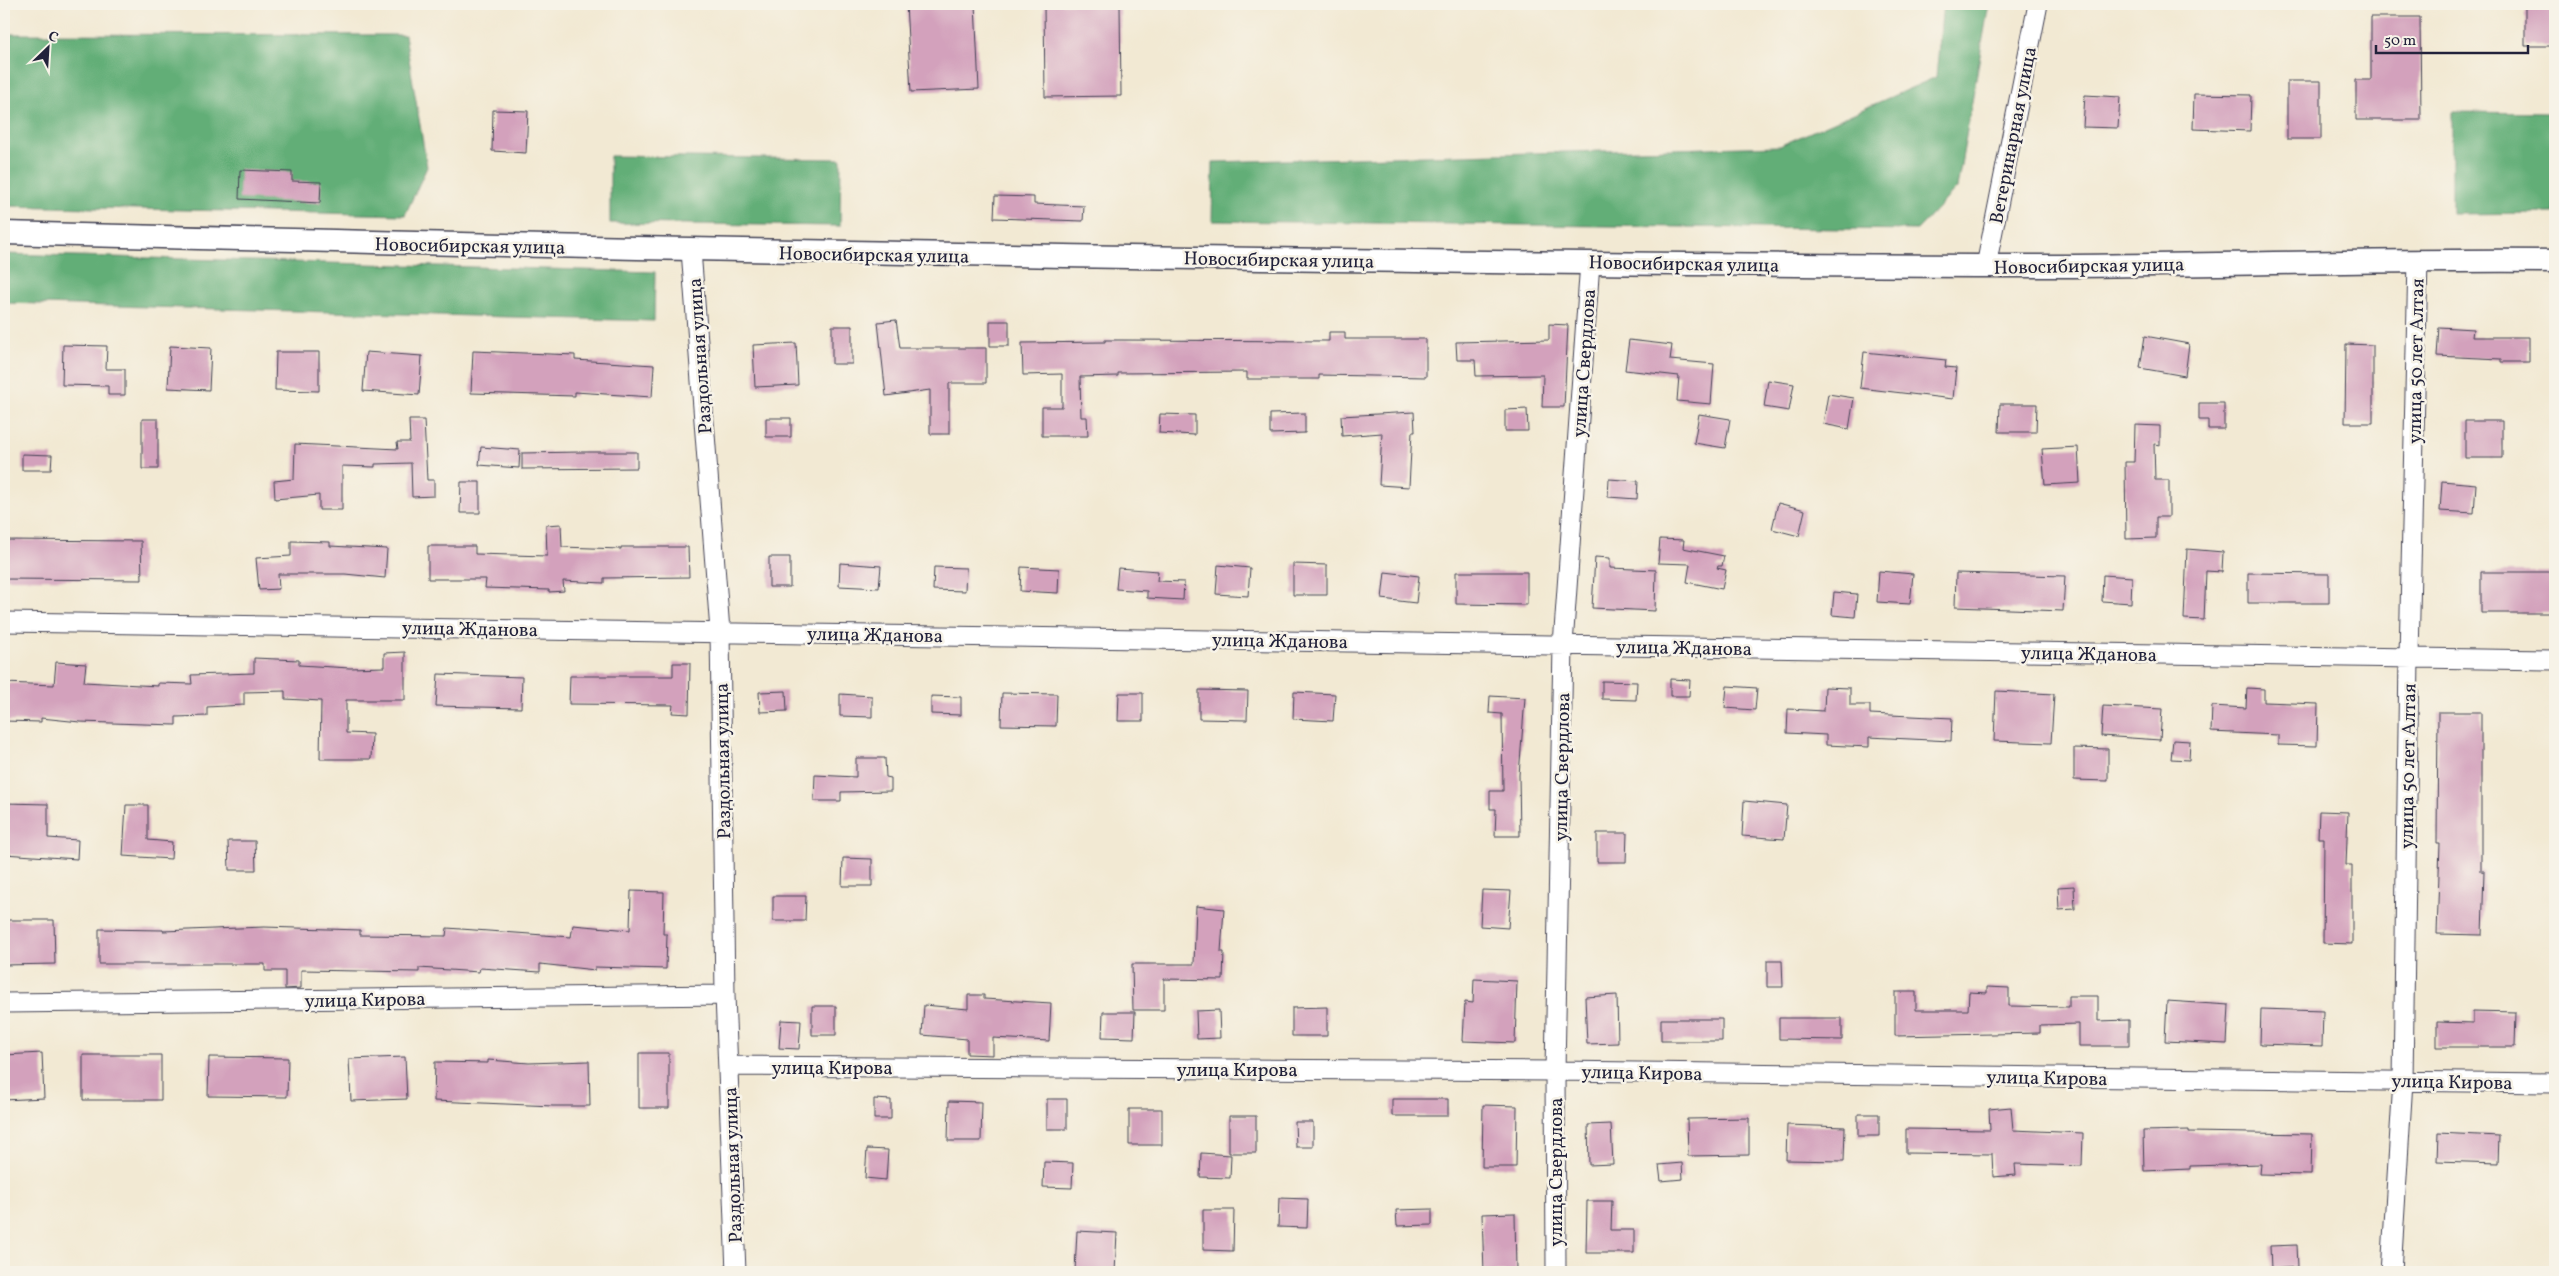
<svg xmlns="http://www.w3.org/2000/svg" width="2559" height="1276" font-family="Vollkorn,serif">
  <style>
    .forest { fill: #62ae77; stroke: #426859 }
    .building { fill: #d3a1bc }
    .lines { fill: none; stroke-linecap: round; stroke-linejoin: round }
    .minor-casing { stroke: #414052; stroke-width: 21 }
    .tertiary-casing { stroke: #414052; stroke-width: 25 }
    .minor { stroke: #fff; stroke-width: 19 }
    .tertiary { stroke: #fff; stroke-width: 22 }
    .labels { text-anchor: middle; stroke-width: 5; stroke-linejoin: round; paint-order: stroke }
    .street-label { font-size: 19px; fill: #22223b; stroke: #f7f3e8 }
  </style>
  <rect width="100%" height="100%" fill="#f7f3e8"/>
  <filter id="ink" filterUnits="userSpaceOnUse"><feTurbulence type="fractalNoise" baseFrequency=".02" numOctaves="2"/><feDisplacementMap in="SourceGraphic" scale="10" xChannelSelector="R" yChannelSelector="G"/><feConvolveMatrix kernelMatrix="1 2 1 2 8 2 1 2 1" color-interpolation-filters="sRGB"/></filter>
  <filter id="wash" filterUnits="userSpaceOnUse"><feTurbulence type="fractalNoise" baseFrequency=".0096" numOctaves="4" result="noise"/><feDisplacementMap in="SourceGraphic" scale="20" xChannelSelector="R" yChannelSelector="G"/><feGaussianBlur stdDeviation="1.12" result="paint"/><feColorMatrix in="noise" values="0 0 0 0 0 0 0 0 0 0 0 0 0 0 0 0 0 1.4 0 .05"/><feComposite in="paint" operator="in"/></filter>
  <g filter="url(#wash)">
    <rect width="100%" height="100%" fill="#f2e9d3"/>
    <path class="forest" d="M1943,4h46l-32,184 -40,42 -705,-9 1,-59 566,-16 157,-69z
      M4,34l401,1 22,132 -22,48 -401,-9z
      M2452,112l103,1v100l-103,1z
      M610,156l231,3 -1,67 -230,-3z
      M4,254l651,18 -1,49 -650,-18z"/>
    <g id="blocks">
      <path class="building" d="M906,4h69l4,85 -68,3z
        M1044,4h76l1,92 -76,1z
        M2525,4h30v42h-30z
        M2371,17h49l1,103h-65v-40h15z
        M2287,81h34v58h-34z
        M2194,94l57,1 -1,36 -57,-2z
        M2085,95l35,2 -2,31 -35,-1z
        M493,110l35,1 -2,42 -34,-2z
        M240,170l52,2v9l29,1 -1,21 -81,-4z
        M995,196l39,1v7l50,2 -1,15 -89,-3z
        M896,320l4,28h86v35h-37v51h-19v-44l-44,6 -8,-74z
        M990,321h19v25h-19z
        M1549,324l19,1 -4,82h-22l1,-32 -67,1 -1,-16h-18l-1,-18 93,-2z
        M832,326h20v38h-20z
        M2439,327l34,2 -1,8h57v25h-28v-3l-64,-3z
        M1329,332h16v7h81v38l-107,-2v4h-72v-7l-129,1v3l-38,1 1,40h6l1,19h-46v-29h20v-33l-39,1 -1,-32 83,-1v-2h14l210,1z
        M2145,336l44,8 -4,32 -45,-8z
        M1629,340l43,5 -2,15 44,4 -3,40 -34,-3 2,-25 -54,-6z
        M796,343l2,42 -43,2 -2,-42z
        M2346,344l27,1v78h-28z
        M63,345l44,1 -1,23h19v26h-17v-9l-46,-1z
        M170,346l41,2 -2,42 -41,-2z
        M473,351l102,4v5l79,5 -2,32 -77,-5v4l-104,-3z
        M276,352h43v39l-44,-1z
        M366,352l56,4 -3,39 -56,-4z
        M1864,352l82,8 -1,7 11,1 -3,31 -93,-11z
        M1768,380l26,4 -5,27 -25,-4z
        M1828,394l26,4 -5,31 -26,-5z
        M2199,403h25v26h-16v-9h-9z
        M2000,404h37l-1,28h-37z
        M1527,409l1,22h-23v-21z
        M1414,412l1,20h-3l-3,55 -30,-2 3,-52 -40,3 -1,-20z
        M1305,413v20l-35,1v-20z
        M1160,414l35,1v20l-36,-2z
        M1699,414l31,5 -5,29 -31,-5z
        M766,418h25v19h-25z
        M142,419h16v50h-16z
        M409,420h15l3,60h7v16l-22,1 -1,-34 -36,1v3l-33,-1v44h-23v-15l-44,4 -1,-18 20,-2 1,-35 103,5 -1,-7h13z
        M2465,421h37v37h-37z
        M2135,425l25,1v19l-6,-1 1,36h14v37h-13v21l-30,1 -1,-77h9z
        M481,447l39,3 -1,18 -40,-3z
        M2078,447l2,36 -35,2 -3,-36z
        M581,452h56v16l-115,1v-16z
        M22,454l30,1 -1,15h-29z
        M1609,479l29,2 -1,18 -29,-2z
        M2442,481l34,3 -2,29 -34,-2z
        M461,482h19v31h-20z
        M1778,503l27,7 -6,26 -27,-7z
        M561,524l1,23 59,2v-2h67l1,30 -85,1v5l-41,-2 1,10 -15,1v-2l-64,-2 1,-9h-58v-33h47v8l72,2 -1,-31z
        M1660,539l24,1 -1,8 41,8 -2,10h-4l-1,2 9,2 -4,19 -35,-7 3,-18 -32,-1z
        M4,540l137,1 1,39 -138,-1z
        M291,541l39,1v4l57,3 -2,29 -40,-4h-67l1,15 -20,1 -3,-32 35,-2z
        M2187,549l36,3 -1,20 -16,-1 -2,49 -20,-1z
        M769,557h21v30h-21z
        M1595,557l15,1v10l46,2 -1,41 -63,-3z
        M840,563l41,3 -2,22 -40,-2z
        M1293,564l34,1v30h-34z
        M1218,565l32,3 -2,28 -32,-2z
        M934,567l32,1 -1,23 -32,-1z
        M1021,567l38,2 -1,24 -38,-2z
        M1118,568l40,3 -1,10 27,1 -1,18 -36,-2v-7l-31,-2z
        M1879,571l34,3 -3,30 -33,-2z
        M1385,572l34,4 -3,27 -34,-4z
        M1456,572h71v33l-71,-1z
        M2481,572h72v41h-72z
        M1956,573l109,3 -2,35 -108,-4z
        M2248,573l81,1v29h-81z
        M2103,575l29,2 -1,26 -29,-2z
        M1834,592l23,2 -2,23 -23,-2z
        M405,652v48h-59v33l26,1 -1,25h-51l1,-58 -36,-2v-8l-41,1v13l-37,2v9l-31,1v8l-96,-3 -39,-4v4l-37,-1v-38l50,2 2,-23 30,2 -2,18 74,4v-3l34,1 -1,-9 63,-2v-15l45,2v5l51,3 34,-1v-14z
        M673,663h17l-1,51 -17,-1 1,-8 -104,-1 1,-28h103z
        M438,674l84,3 -1,31 -85,-2z
        M1670,679l20,1 -1,16h-19z
        M1602,681l35,1 -1,18 -34,-1z
        M1727,686l30,2 -2,22 -30,-2z
        M1825,687l25,1v17h20v9l82,4 -1,23 -82,-4v10l-43,-2v-10l-39,-2 1,-24 36,2z
        M2247,688l17,1v13l54,2 -1,42 -39,-1v-10l-67,-3 1,-26 34,2z
        M1199,690l49,1 -1,29 -48,-1z
        M786,691l1,20 -27,1 -1,-20z
        M1996,691l58,3 -3,49 -57,-2z
        M1294,692l41,2 -2,27 -40,-2z
        M1002,693l55,1 -1,32 -55,-1z
        M1119,693h24v28h-25z
        M840,694l32,2v21l-32,-1z
        M931,696l30,1v18l-30,-1z
        M1490,696l35,2 -6,77 1,61h-25l1,-27h-6v-18h13l-1,-77 -13,-1z
        M2103,706l59,3 -2,31 -59,-4z
        M2438,712h43v159h3l-2,64 -45,-1 3,-91h-3z
        M2173,740l17,1 -1,19 -18,-1z
        M2074,748l34,1v32l-34,-1z
        M856,758h29l1,19 5,1v13l-50,1v9h-27l1,-26 41,2z
        M1744,801l43,4 -3,34 -42,-3z
        M4,803l44,1v34l30,2 -1,19 -73,-5z
        M126,805h22v35l24,2 -1,17 -48,-3z
        M2319,811l29,1 -2,53h6v79l-29,-1 1,-105h-6z
        M1597,833h30l-1,29h-29z
        M228,841h27l1,29h-27z
        M843,858l29,1v27h-30z
        M2074,886l1,23 -16,1 -1,-23z
        M1482,890l29,1 -3,37 -28,-2z
        M631,891l33,1 -1,42h4l-1,35 -71,-2v3l-55,-6v8l-60,-4 -1,4 -60,-4v4l-118,-2v18l-16,1v-18h-20v-7h-166v-35l64,1v1l101,-4 96,3v5l86,1 1,-8 124,9 2,-12 57,5z
        M773,896h33l-1,25h-32z
        M1196,906l28,3 -3,43h3l-1,28 -59,-1v31h-31l-1,-46h62z
        M4,920h50l1,44 -51,1z
        M1767,961h15l1,26h-16z
        M1474,979l43,2 -2,62 -52,-2 2,-39 8,1z
        M1987,987l22,1v18l60,1v-11h29v25l31,-1v26h-50v-22l-39,1v8l-145,3v-44h21v18h52l1,-18 18,1z
        M968,995h16v4l67,4 -2,38 -56,-3v17l-26,-1v-15l-45,-4 2,-30 44,4z
        M1617,995l1,48 -31,1 -2,-47z
        M2167,1001l62,4 -2,39 -62,-3z
        M812,1006h24v29h-24z
        M1327,1007v29h-35v-28z
        M2261,1009l62,2 -1,35 -62,-2z
        M1219,1010l1,28 -23,1 -1,-28z
        M2473,1011l43,1 -1,35h-78v-25l36,1z
        M1103,1012h32l-1,26 -32,-1z
        M1779,1018h63v22l-63,-1z
        M1661,1019h61v22h-61z
        M781,1020l20,1 -2,28 -20,-1z
        M42,1053l2,45 -40,2v-45z
        M639,1053h30v55h-30z
        M83,1055h78v45h-78z
        M209,1057l79,1 -1,39 -79,-1z
        M405,1057l2,42 -56,2 -2,-42z
        M488,1060l41,3 60,-2 1,45h-37l-119,-5 1,-39 53,1z
        M874,1099l17,1v19h-17z
        M1047,1099h20v30h-20z
        M1392,1099h56v17h-56z
        M949,1101l33,1 -1,39h-33z
        M1483,1105l34,1 -1,61h-34z
        M2011,1107l2,23 70,3 -1,33 -67,-2 1,11 -23,2 -1,-23 -86,-1v-24l84,1 -1,-21z
        M1129,1109h33v36h-33z
        M1858,1114h21v22h-21z
        M1229,1116h27v37h-27z
        M1749,1118v37l-61,1 -1,-37z
        M1295,1122h18v25h-17z
        M1611,1124l2,40 -24,1 -1,-40z
        M1787,1125l58,2 -1,34 -58,-1z
        M2189,1130v2l123,2 -1,41 -51,-1 1,-10 -71,2v3l-46,2 -1,-40z
        M2438,1133l61,3 -1,27 -61,-2z
        M867,1149l21,1 -2,30 -21,-2z
        M1201,1153l30,2 -1,23 -30,-1z
        M1044,1162l29,1 -1,25 -29,-1z
        M1682,1163l1,16 -22,2 -2,-16z
        M1279,1198l29,1 -1,29 -29,-1z
        M1587,1201h25l-1,29h23v23h-48z
        M1432,1209v16l-35,1 -1,-16z
        M1203,1210h31l-1,41 -30,-1z
        M1515,1213l1,59h-32l-2,-58z
        M1077,1231l40,2 -2,39 -40,-1z
        M2297,1245l1,22 -27,2 -1,-23z"/>
    </g>
  </g>
  <g filter="url(#ink)">
    <use href="#blocks" fill-opacity="0" stroke="#414052" stroke-width="1"/>
    <g class="lines">
      <defs>
        <path id="minor" d="M691,250l29,381 5,364 11,277
          M1986,266l52,-262
          M4,622l2551,38
          M4,1003l721,-8
          M728,1066l827,5 1000,12
          M1556,1272l-1,-201 8,-426 27,-383
          M2391,1272l12,-191 6,-424 9,-397"/>
        <path id="tertiary" d="M4,233c658,17 1316,30 1974,33 193,1 385,-7 577,-5"/>
      </defs>
      <use href="#minor" class="minor-casing"/>
      <use href="#tertiary" class="tertiary-casing"/>
      <use href="#minor" class="minor"/>
      <use href="#tertiary" class="tertiary"/>
    </g>
  </g>
  <g class="labels">
    <g class="street-label">
      <text transform="translate(2012 135) rotate(-79)" y="7">Ветеринарная улица</text>
      <text transform="translate(470 245) rotate(1)" y="7">Новосибирская улица</text>
      <text transform="translate(874 254) rotate(1)" y="7">Новосибирская улица</text>
      <text transform="translate(1279 259) rotate(1)" y="7">Новосибирская улица</text>
      <text transform="translate(1684 263) rotate(1)" y="7">Новосибирская улица</text>
      <text transform="translate(2089 265) rotate(-1)" y="7">Новосибирская улица</text>
      <text transform="translate(699 356) rotate(-94)" y="7">Раздольная улица</text>
      <text transform="translate(2415 361) rotate(-89)" y="7">улица 50 лет Алтая</text>
      <text transform="translate(1583 363) rotate(-86)" y="7">улица Свердлова</text>
      <text transform="translate(470 628) rotate(1)" y="7">улица Жданова</text>
      <text transform="translate(875 634) rotate(1)" y="7">улица Жданова</text>
      <text transform="translate(1280 640) rotate(1)" y="7">улица Жданова</text>
      <text transform="translate(1684 647) rotate(1)" y="7">улица Жданова</text>
      <text transform="translate(2089 653) rotate(1)" y="7">улица Жданова</text>
      <text transform="translate(722 761) rotate(-91)" y="7">Раздольная улица</text>
      <text transform="translate(2407 766) rotate(-89)" y="7">улица 50 лет Алтая</text>
      <text transform="translate(1561 767) rotate(-89)" y="7">улица Свердлова</text>
      <text transform="translate(365 999) rotate(-1)" y="7">улица Кирова</text>
      <text x="832" y="1074">улица Кирова</text>
      <text x="1237" y="1076">улица Кирова</text>
      <text transform="translate(1642 1072) rotate(1)" y="7">улица Кирова</text>
      <text transform="translate(2047 1077) rotate(1)" y="7">улица Кирова</text>
      <text transform="translate(2452 1081) rotate(1)" y="7">улица Кирова</text>
      <text transform="translate(732 1165) rotate(-92)" y="7">Раздольная улица</text>
      <text transform="translate(1555 1172) rotate(-90)" y="7">улица Свердлова</text>
    </g>
  </g>
  <rect width="2559" height="1276" fill="none" stroke="#f7f3e8" stroke-width="20"/>
  <g transform="translate(48 48) rotate(25)" stroke="#f7f3e8" stroke-width="4" paint-order="stroke">
  <path d="M0-4L9 19L0 12L-9 19Z" fill="#22223b"/>
  <text y="-8" font-size="14" font-weight="bold" text-anchor="middle" fill="#22223b">С</text>
  </g>
  <path d="M2376 45v8h152v-8" fill="none" stroke="#22223b" stroke-width="2.5"/>
  <text x="2384" y="45" font-size="15" fill="#22223b" stroke="#f7f3e8" stroke-width="4" paint-order="stroke">50 m</text>
</svg>
